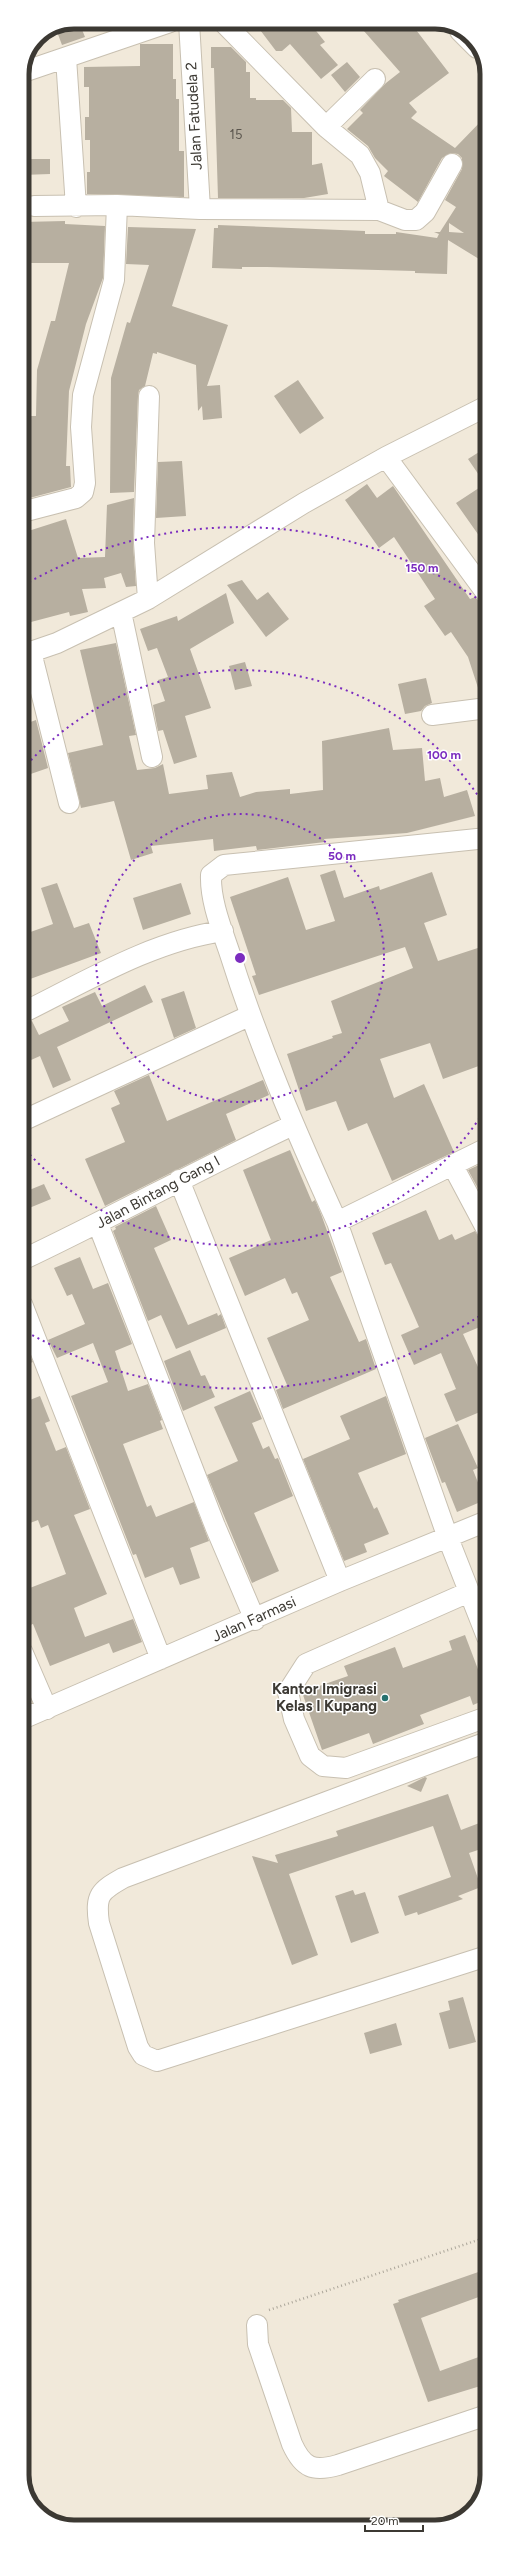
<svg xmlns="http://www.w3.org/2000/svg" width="509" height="2549" font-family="Figtree,sans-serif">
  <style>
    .building { fill: #b7afa0; fill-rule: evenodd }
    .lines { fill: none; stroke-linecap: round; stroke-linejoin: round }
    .minor-casing { stroke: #c8c0b1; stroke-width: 22 }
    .path { stroke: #aca69a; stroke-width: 2.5; stroke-dasharray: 1 3; stroke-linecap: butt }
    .minor { stroke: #fff; stroke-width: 20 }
    .ring { fill: none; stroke: #7b2cbf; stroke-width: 2; stroke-dasharray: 2 4 }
    .poi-dot { fill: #26716f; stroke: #fff; stroke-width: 1.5 }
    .labels { text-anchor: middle; stroke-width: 3; stroke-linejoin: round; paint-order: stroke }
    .number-label { font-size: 13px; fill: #5b564e }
    .street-label { font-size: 15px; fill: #3c3933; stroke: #fff }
    .poi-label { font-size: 15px; font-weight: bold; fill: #3c3933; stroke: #fff; text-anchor: end }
    .rim { fill: none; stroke: #3c3933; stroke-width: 5 }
    .centre { fill: #7b2cbf; stroke: #fff; stroke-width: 2 }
    .ring-label { font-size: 12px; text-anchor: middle; font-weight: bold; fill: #7b2cbf; stroke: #fff; stroke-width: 3; stroke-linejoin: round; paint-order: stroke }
  </style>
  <rect width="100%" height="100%" fill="#f1e9da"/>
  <path class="building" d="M74,22h5l6,15 -23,8 -6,-16z
    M254,22h55l16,20 -5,3 18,20 -17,14 -31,-35 -8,7h-6z
    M356,22h54l39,51 -40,30 8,9 -6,6 44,30 32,-33v133l-8,11 -31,-19 -1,34 -32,-1v-2l-148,-4h-25v2l-30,-1 2,-40h4v-3l147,6v3h31v-2l41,6 2,-4 -5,-2h6l16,-25 -11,-7 17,-31v-11l-4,-4 -7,-1 -9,5 -24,44 -34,-26 4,-5 -13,-13 -7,-12 -21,-17 16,-16 -3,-3 26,-27 14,-11zM449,223l15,10 -15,-1z
    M140,44h33v35h3v20h3v52h5v46l-97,-3v-22h3v-32h-5v-23h4v-30h-5v-20l56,-1z
    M211,47h20l15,15v10h4v26h6v2h27l8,8 1,24h20v33l10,-2 6,31 -24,4h-86l-4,-130h-3z
    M347,62l13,15 -15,15 -14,-17z
    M22,159h28v15l-28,1z
    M65,221v3l40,2 -2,52 -17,46 -17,67 -3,75h4l1,21 -49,13v-73h3v-11h11l1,-46 14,-49h4l14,-58h-47v-41z
    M128,227l68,2 -24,77 56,19 -21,61 13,-1 2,33 -19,2 -1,-14 -4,5 -2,-46 -39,-13v2l-4,-1 -8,33 -6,4 -1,6 -4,96 -24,1 1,-115 16,-56 3,1 19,-58 -23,-1z
    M298,380l26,38 -24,16 -26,-38z
    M487,447v100l-31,-44 29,-19 -17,-25z
    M182,461l4,55 -30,2 2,-56z
    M367,484l10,14 16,-12 77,113 5,-2 7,7 5,1v92h-6l-13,-40 -17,-25 -6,4 -21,-30 11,-7 -41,-62 -15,11 -34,-48z
    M134,498l-1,45 3,43 -10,1 -5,-14 -17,5 2,10 -24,1 6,23 -18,4 -1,-4 -38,10 -9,-33v-56l44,-14 12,39 27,-1 2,-52z
    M242,580l15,20 11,-8 21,27 -23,18 -39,-52z
    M226,593l8,30 -44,26 21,59 -26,8 12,41 -23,7 -11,-34 -5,1 -5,-26 12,-4 -7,-21 10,-3 -11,-29 -9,3 -8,-22 37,-13 1,5z
    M116,643l20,92 -7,1 8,34 18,-2 8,-4 6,30 39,-5 -2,-14 26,-3 8,25 16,-5 34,-3v5l33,-4 -1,-49 67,-13 4,22 29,-2 3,33 15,-3 4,19 23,-7 8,26 -68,17 -83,6 1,3 -68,8 -1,-4 -42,5 -1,-12 -62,7 2,7 -22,7 -17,-59 -33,7 -13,-55 35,-8 -23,-95z
    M245,662l7,24 -17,4 -6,-24z
    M426,678l6,25 -7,3 -4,5 -16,3 -7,-30z
    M36,720l12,48 -26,9v-52z
    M335,870l9,28 35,-12 1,4 52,-18 15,43 -23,8 14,38 49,-16v118l-44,16 -13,-36 -50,16 14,39 30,-14 30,68 -62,29 -25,-58 -19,8 -12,-30 -30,10 -19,-57 46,-16 -1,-2 10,-3 -11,-32 82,-33 -8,-21 -146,48 -7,-19 4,-1 -26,-78 58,-20 18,53 29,-9 -15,-46z
    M57,883l17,45 15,-5 12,30 -79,29v-47l31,-11 -12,-36z
    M181,883l10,31 -48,16 -10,-32z
    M145,985l8,17 -96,45 14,33 -18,8 -13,-32 -18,8v-40l10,-3 7,14 30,-14 -7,-14 33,-15 7,14z
    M184,991l12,37 -22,10 -13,-39z
    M149,1075l18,46 96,-41 6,15 -43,19 10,26 -131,66 -20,-47 40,-17 -14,-34 9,-4 -6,-13z
    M290,1150l22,52 3,-2 6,14 21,58 -12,5 29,65 7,-3 10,30 -93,40 -7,-19 11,-5 -20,-47 42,-18 -12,-28 -5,2 -7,-16 -40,18 -16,-38 42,-18 -28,-70z
    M481,1164l6,11v30l-19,-35z
    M44,1184l7,15 -29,12v-18z
    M156,1206l15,34 -17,8 34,77 29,-12 1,3 3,-2 5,14 -50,21 -15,-34 -13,6 -35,-90 3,-2 -1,-2z
    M426,1210l13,30 13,-6 3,6 20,-9 6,9 6,1v83l-24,10 15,33 9,-4v46l-31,13 -12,-28 12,-5 -15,-36 -27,12 -13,-30 18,-8 -28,-64 -6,2 -13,-32z
    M80,1257l13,32 15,-6 19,48 5,13 -17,7 13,40 20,-7 14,36 -2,1 3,8 -40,15 24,63 4,-2 5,12 38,-15 15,39 -19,7 10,30 -20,7 -7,-18 -28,11 -9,-24 -3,1 -62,-159 37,-14 -15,-39 -36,15 -9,-18 37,-16 -13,-30 -5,2 -13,-28z
    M27,1349l6,13 -11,4v-15z
    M190,1350l11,26 4,-1 10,22 -32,14 -19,-50z
    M250,1391l12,28 -10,4 11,26 6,-3 6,13 3,-1 15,38 -39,17 25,58 -27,12 -45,-108 31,-14 -24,-54z
    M40,1396l10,25 -5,2 11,28 10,-4 24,62 -16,6 33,79 -33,14 11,29 48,-18 9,23 -29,11 -4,-10 -59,23 -17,-42 -11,4v-37l44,-17 -18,-49 -7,3 -3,-8 -16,6v-123z
    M386,1396l20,58 -48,19 16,36 3,-2 12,27 -25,10 3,8 -23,9 -41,-102 47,-20 -10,-23z
    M458,1424l20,44 -5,2 12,30 -28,12 -12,-30 -3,1 -17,-45z
    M465,1635l22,58v6l-14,6 -3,-9 -50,19 4,9 -51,20 -4,-11 -47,17 -20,-58 46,-16 -4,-10 51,-19 8,21 49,-18 -3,-9z
    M425,1777l2,1 -6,14 -14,-6z
    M448,1794l13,36 21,-8 5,13v12l-18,6 12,34 -23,9 5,3 -45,16 -1,-3 -12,4 -7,-20 53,-19 -18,-51 -144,48 29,81 -26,10 -40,-109 26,7 -3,-8 63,-19 -2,-5z
    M353,1890l2,5 10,-3 14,41 -28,10 -16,-47z
    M463,1997l13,45 -27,7 -10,-36 11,-3 -2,-9z
    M396,2023l6,22 -32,9 -6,-21z
    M487,2269v25l-66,24 19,53 47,-17v30l-59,18 -35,-98 6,-2 -1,-2z"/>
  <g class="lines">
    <defs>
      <path id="minor" d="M189,22l11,187
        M223,22l103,105 34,28 10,18 9,37
        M460,31l17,17
        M66,58l10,149
        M23,72l147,-50
        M326,127l49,-48
        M34,206l83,-1 83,4 179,1 26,10h11l9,-8 27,-48
        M386,457l101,137
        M22,512l54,-14 7,-6 2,-9 -4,-56 2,-32 31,-115 3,-75
        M148,599l-4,-56 5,-147
        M121,612l31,145
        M31,652l38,151
        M22,655l35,-12 91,-44 156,-96 82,-46 101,-51
        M432,715l55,-7
        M22,1013c63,-31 130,-72 201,-82
        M22,1121l227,-105
        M487,1148l-150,74 111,316 39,99
        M453,1166l34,64
        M179,1180l161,401
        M337,1222c-40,-88 -78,-176 -107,-268 -8,-24 -20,-53 -19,-79l13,-10 263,-27
        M98,1224l117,302 40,94
        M22,1260c91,-43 179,-92 271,-135
        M22,1304l139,355
        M469,1592l-163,72 -18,28 6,27 16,37 13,10 23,2 141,-51
        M22,1651l25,58
        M22,1719l318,-138 147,-60
        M487,1742l-364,136c-23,13 -28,17 -24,45l39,124 5,8 14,6 330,-105
        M257,2325l1,19 34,100c11,24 21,28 46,21l149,-50"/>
    </defs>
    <use href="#minor" class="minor-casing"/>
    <path class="path" d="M269,2310l218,-73"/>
    <use href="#minor" class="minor"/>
  </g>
  <g class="ring">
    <circle cx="240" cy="958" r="144"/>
    <path d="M486 1108A288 288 0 0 1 23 1147M23 769A288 288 0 0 1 486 808"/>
    <path d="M484 1313A431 431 0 0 1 25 1331M24 585A431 431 0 0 1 484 603"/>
  </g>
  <circle class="poi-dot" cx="385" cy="1698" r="4"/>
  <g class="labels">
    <g class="number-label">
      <text x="236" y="139">15</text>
    </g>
    <g class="street-label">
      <text transform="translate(194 116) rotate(-93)" y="5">Jalan Fatudela 2</text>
      <text transform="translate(158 1192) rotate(-28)" y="5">Jalan Bintang Gang I</text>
      <text transform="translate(254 1619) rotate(-24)" y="5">Jalan Farmasi</text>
    </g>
    <g class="poi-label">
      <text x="377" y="1694">Kantor Imigrasi<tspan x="377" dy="17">Kelas I Kupang</tspan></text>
    </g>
  </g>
  <path d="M0 0H509V2549H0ZM74 29H435A45 45 0 0 1 480 74V2475A45 45 0 0 1 435 2520H74A45 45 0 0 1 29 2475V74A45 45 0 0 1 74 29Z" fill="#fff" fill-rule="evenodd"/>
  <path class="rim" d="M74 29H435A45 45 0 0 1 480 74V2475A45 45 0 0 1 435 2520H74A45 45 0 0 1 29 2475V74A45 45 0 0 1 74 29Z"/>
  <circle cx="240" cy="958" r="6" class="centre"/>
  <g class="ring-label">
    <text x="422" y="572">150 m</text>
    <text x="444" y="759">100 m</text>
    <text x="342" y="860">50 m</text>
  </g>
  <path d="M365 2525v6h58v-6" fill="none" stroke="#3c3933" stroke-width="2"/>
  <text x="371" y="2525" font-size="12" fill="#3c3933" stroke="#ffffff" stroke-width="3" paint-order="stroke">20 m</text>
</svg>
